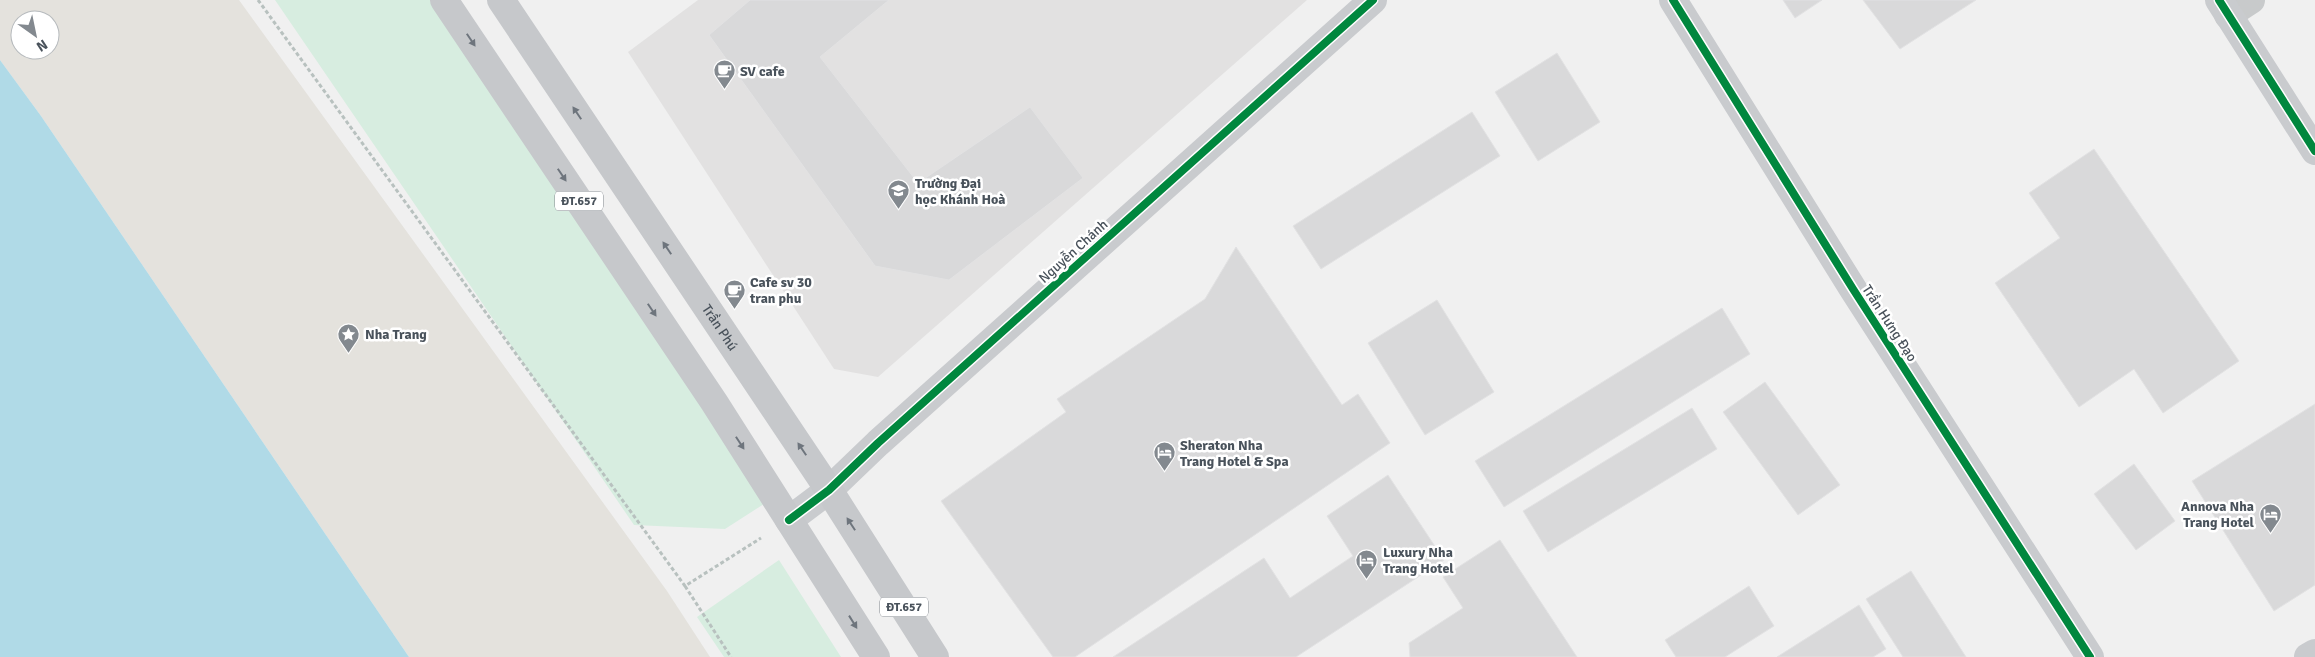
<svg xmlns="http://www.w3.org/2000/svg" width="2315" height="657" font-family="Signika,sans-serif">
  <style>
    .education { fill: #e2e1e1 }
    .green { fill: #d7ede0 }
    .sand { fill: #e4e2dd; fill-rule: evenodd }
    .water { fill: #b0dae7 }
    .building { fill: #d9d9da; stroke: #e2e2e3 }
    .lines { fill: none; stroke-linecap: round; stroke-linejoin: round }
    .path { stroke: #b8c1bf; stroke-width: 3; stroke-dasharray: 4 2.5; stroke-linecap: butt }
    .street { stroke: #c8cacb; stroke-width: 28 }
    .secondary { stroke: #c9cbce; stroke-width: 28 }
    .primary { stroke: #c6c8cb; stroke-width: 28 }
    .cycleway-casing { stroke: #fff; stroke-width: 11 }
    .cycleway { stroke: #00873e; stroke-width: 8 }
    .oneway { fill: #6e757d }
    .labels { text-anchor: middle; stroke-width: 5; stroke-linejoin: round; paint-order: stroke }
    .shield { fill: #fff; stroke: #80868c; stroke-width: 1 }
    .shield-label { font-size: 12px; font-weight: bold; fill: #49525b }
    .poi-label { font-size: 14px; font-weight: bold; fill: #49525b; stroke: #fff; text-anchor: start }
    .street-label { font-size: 14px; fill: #49525b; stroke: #fff }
  </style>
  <rect width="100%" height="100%" fill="#f0f0f0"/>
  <path class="education" d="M698,0h609l-429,377 -44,-8 -206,-317z"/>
  <path class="green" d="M275,0h155l126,181 211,321 -42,27 -91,-4z
    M779,560l62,97h-117l-27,-40z"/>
  <path class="sand" d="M0,0h239l428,591 43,66h-301l-368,-541 -41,-56zM20,20h30v30h-30z"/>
  <path class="water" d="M0,60l41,56 368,541h-409z"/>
  <path class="building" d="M750,0h139l-69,57 98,126 112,-76 53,71 -134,102 -74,-14 -166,-231z
    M1783,0h39l-27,18z
    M1863,0h113l-76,49z
    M1557,53l43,69 -62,39 -43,-69z
    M1472,112l28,44 -179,113 -28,-43z
    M2094,149l145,212 -76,52 -29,-44 -55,38 -84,-124 65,-45 -31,-45z
    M1236,247l106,158 16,-11 32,49 -315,214h-22l-112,-156 125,-89 -9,-13 148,-100z
    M1437,300l57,92 -69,43 -57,-92z
    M1722,308l28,46 -246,153 -29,-46z
    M1765,382l75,103 -42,30 -75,-103z
    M2315,404v181l-41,26 -82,-130z
    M1692,408l25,41 -169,103 -25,-41z
    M2134,464l41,57 -39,29 -42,-56z
    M1388,475l56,85 -148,97h-183l151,-99 26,40 63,-42 -26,-40z
    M1500,540l77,117h-167l-1,-14 54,-35 -20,-31z
    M1911,571l55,86h-63l-37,-58z
    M1749,586l25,40 -49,31h-49l-11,-17z
    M1859,605l27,44 -13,8h-96z"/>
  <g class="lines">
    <path class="path" d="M258,0l427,586 76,-48
      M685,586l46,71"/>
    <path class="street" d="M2228,15l23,-15"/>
    <path class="secondary" d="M1673,0l180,289 237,368
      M2219,0l96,151
      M789,520l40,-30 49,-47 495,-443
      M2308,657l7,-4"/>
    <g class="primary">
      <path d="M444,0l270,402 162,255"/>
      <path id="s1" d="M501,0l328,490 106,167"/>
    </g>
    <defs>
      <path id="cycleway" d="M1673,0l180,289 237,368
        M2219,0l96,151
        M789,520l40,-30 49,-47 495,-443"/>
    </defs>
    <use href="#cycleway" class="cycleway-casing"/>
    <use href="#cycleway" class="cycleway"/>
  </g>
  <defs><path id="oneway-solid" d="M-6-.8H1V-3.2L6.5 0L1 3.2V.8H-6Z" transform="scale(1.25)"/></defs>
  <g class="oneway">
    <use href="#oneway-solid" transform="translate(471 40) rotate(56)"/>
    <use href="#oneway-solid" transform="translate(577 113) rotate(-124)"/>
    <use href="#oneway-solid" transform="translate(562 175) rotate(56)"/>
    <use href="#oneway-solid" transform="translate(667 248) rotate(-124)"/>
    <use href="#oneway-solid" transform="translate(652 310) rotate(56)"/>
    <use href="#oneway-solid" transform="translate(740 443) rotate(57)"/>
    <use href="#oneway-solid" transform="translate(802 449) rotate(-124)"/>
    <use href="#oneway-solid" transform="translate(851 524) rotate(-123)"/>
    <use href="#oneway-solid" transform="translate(853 622) rotate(58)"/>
  </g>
  <defs>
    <symbol id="cafe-pin" viewBox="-11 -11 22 30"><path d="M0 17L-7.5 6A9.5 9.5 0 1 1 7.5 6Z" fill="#83898f" stroke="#fff"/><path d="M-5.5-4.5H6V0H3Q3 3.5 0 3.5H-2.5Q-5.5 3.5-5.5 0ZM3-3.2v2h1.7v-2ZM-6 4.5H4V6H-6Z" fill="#fff"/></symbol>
    <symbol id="university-pin" viewBox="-11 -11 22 30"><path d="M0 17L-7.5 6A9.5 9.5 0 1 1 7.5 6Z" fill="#83898f" stroke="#fff"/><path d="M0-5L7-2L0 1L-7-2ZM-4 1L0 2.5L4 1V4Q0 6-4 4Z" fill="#fff"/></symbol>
    <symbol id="sight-pin" viewBox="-11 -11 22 30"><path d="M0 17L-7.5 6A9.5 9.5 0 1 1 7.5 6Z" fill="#83898f" stroke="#fff"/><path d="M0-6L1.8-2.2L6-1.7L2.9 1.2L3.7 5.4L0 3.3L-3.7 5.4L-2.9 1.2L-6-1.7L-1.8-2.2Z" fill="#fff"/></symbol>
    <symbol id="hotel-pin" viewBox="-11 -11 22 30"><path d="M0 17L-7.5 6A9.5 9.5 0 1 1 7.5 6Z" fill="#83898f" stroke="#fff"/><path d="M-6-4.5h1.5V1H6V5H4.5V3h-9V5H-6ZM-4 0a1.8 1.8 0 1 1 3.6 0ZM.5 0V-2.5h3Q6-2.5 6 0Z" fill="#fff"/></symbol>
  </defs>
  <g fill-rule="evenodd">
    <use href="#cafe-pin" x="712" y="58" width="25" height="34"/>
    <use href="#university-pin" x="886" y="178" width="25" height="34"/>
    <use href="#cafe-pin" x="722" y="278" width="25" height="34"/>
    <use href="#sight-pin" x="336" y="322" width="25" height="34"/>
    <use href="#hotel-pin" x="1152" y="440" width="25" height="34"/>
    <use href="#hotel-pin" x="2258" y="502" width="25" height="34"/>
    <use href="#hotel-pin" x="1354" y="548" width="25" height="34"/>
  </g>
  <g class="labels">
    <g class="shield">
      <rect x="555" y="191.5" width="48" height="19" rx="4"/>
      <rect x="880" y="597.5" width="48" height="19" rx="4"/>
    </g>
    <g class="shield-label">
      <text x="579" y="205">ĐT.657</text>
      <text x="904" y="611">ĐT.657</text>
    </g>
    <g class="poi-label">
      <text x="740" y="76">SV cafe</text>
      <text x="915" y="188">Trường Đại<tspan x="915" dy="16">học Khánh Hoà</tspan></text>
      <text x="750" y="287">Cafe sv 30<tspan x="750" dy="16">tran phu</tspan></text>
      <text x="365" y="339">Nha Trang</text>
      <text x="1180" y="450">Sheraton Nha<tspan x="1180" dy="16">Trang Hotel &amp; Spa</tspan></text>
      <text x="2254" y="511" text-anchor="end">Annova Nha<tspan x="2254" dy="16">Trang Hotel</tspan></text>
      <text x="1383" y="557">Luxury Nha<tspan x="1383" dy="16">Trang Hotel</tspan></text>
    </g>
    <g class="street-label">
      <text transform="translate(1073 251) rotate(-42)" y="5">Nguyễn Chánh</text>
      <text transform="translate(1890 323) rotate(57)" y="5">Trần Hưng Đạo</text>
      <text dy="5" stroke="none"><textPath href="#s1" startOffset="394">Trần Phú</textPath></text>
    </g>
  </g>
  <g transform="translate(35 35) rotate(147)"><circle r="24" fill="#ffffff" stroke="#b6babd"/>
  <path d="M0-4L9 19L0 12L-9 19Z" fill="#83898f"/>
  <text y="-8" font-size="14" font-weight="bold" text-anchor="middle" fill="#49525b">N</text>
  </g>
</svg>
